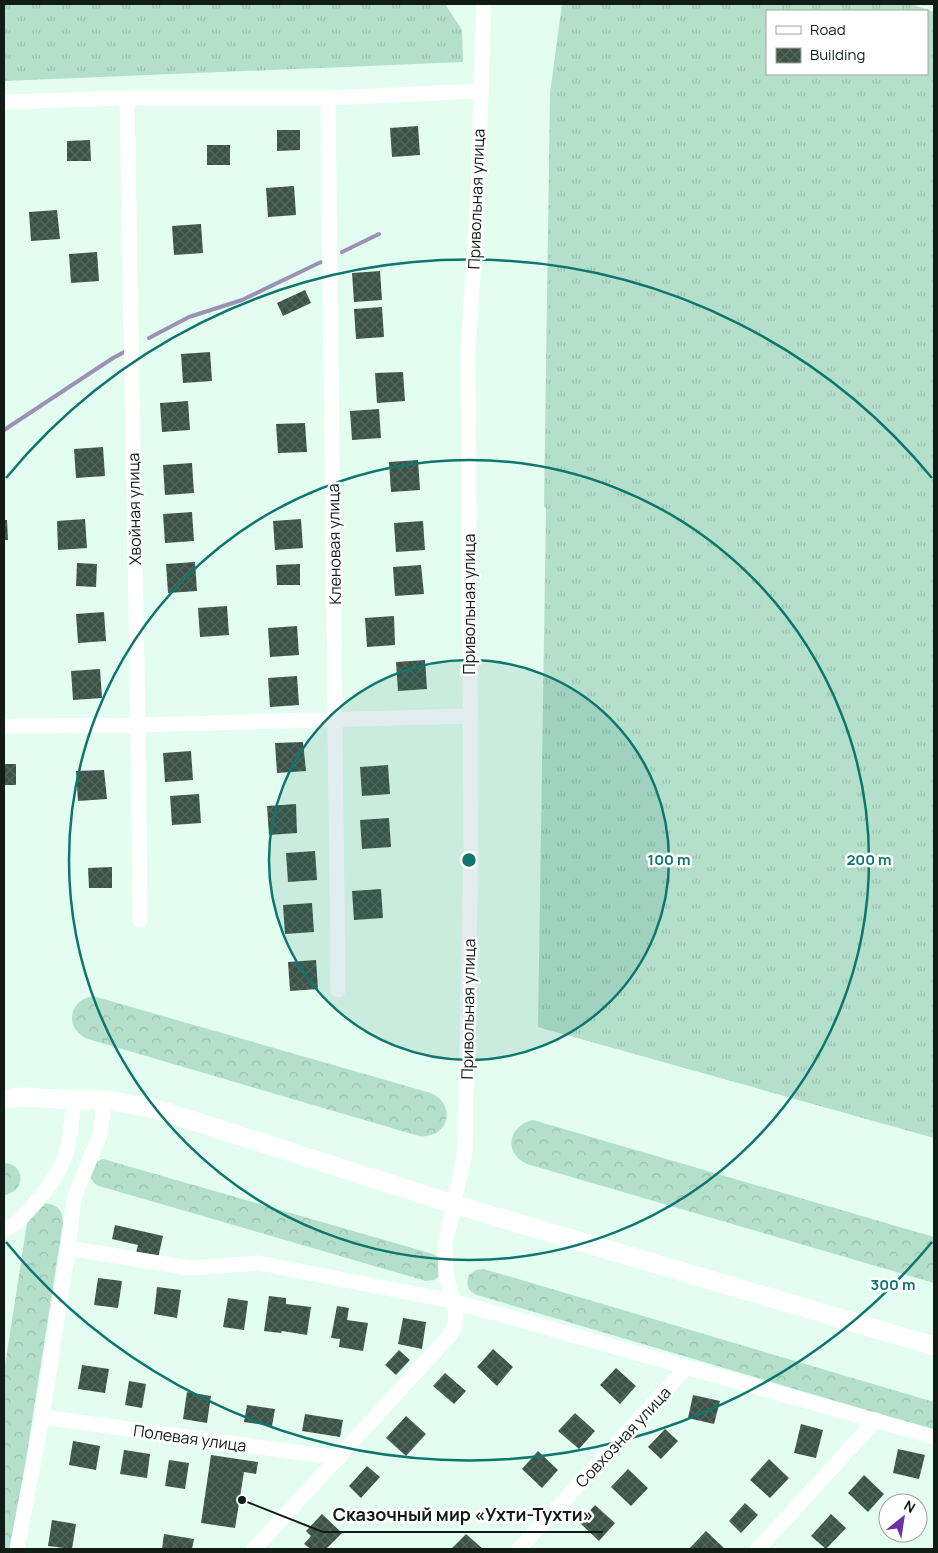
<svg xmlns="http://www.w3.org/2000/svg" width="938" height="1553" font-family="Manrope,sans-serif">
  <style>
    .grass { fill: url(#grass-tufts); fill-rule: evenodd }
    .forest { fill: url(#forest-crowns) }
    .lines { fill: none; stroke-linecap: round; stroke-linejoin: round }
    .stream { stroke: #9b92b3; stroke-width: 4 }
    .building { fill: url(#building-cross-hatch) }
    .minor { stroke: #fff; stroke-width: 15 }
    .tertiary { stroke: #fff; stroke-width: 19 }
    .ring { fill: none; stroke: #0f766e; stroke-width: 2.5 }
    .labels { text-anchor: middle; stroke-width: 5; stroke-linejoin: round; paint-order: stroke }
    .street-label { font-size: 16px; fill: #121c17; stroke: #fff }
    .centre { fill: #0f766e; stroke: #fff; stroke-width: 2.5 }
    .ring-label { font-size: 15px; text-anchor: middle; font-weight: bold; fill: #0f766e; stroke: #fff; stroke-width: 5; stroke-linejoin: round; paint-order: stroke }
    .leader { fill: none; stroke: #121c17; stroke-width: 2 }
    .callout-dot { fill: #121c17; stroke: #fff; stroke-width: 2 }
    .callout-label { font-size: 18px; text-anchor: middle; font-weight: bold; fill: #121c17; stroke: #fff; stroke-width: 5; stroke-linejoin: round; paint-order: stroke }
  </style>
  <defs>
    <pattern id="grass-tufts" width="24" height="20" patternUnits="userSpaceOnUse" patternTransform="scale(1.25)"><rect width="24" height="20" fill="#b4e0cb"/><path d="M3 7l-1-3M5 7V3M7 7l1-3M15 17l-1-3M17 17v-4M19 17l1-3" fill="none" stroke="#9ac0ae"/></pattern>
    <pattern id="forest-crowns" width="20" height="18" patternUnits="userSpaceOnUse" patternTransform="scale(1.25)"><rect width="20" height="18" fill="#b4e0cb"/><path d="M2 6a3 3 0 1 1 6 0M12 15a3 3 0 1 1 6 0" fill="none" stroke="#9ac0ae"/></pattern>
    <pattern id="building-cross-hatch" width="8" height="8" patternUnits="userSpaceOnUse" patternTransform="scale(1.25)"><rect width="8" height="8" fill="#3c5247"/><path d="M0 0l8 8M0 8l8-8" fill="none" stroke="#55675e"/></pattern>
  </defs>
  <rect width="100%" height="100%" fill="#e3fdf0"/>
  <path class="grass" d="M4,4h441l17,26 1,32 -459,19z
    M562,4h349l23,8v1126l-396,-111 8,-519 -2,-1 6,-414zM767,11h160v63h-160z"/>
  <path class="forest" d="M93,996l338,97c27,13 17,46 -12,43l-331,-97c-24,-10 -20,-39 5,-43z
    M533,1120l401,117v46l-407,-119c-24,-11 -19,-38 6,-44z
    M103,1159l330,95 7,5 1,16 -7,5 -8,1 -327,-95 -4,-2 -5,-7 5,-15z
    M4,1163c22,1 22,29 0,32z
    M43,1203c13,1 20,6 20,20l-51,326h-8v-177l24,-155z
    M484,1269l450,133v28l-457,-135c-10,-4 -11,-11 -8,-20l7,-5z"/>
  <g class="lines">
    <path class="stream" d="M342,252l37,-18
      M149,338l40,-21 53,-17 79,-38
      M4,430l109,-72 15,-8"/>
  </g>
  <path class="building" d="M418,126l2,29 -28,2 -2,-29z
    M277,130h23v20l-23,1z
    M90,140l1,21h-24v-20z
    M207,145h23v20h-23z
    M294,186l2,29 -28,2 -2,-29z
    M57,210l3,29 -29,2 -2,-29z
    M201,224l2,29 -29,2 -2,-29z
    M97,252l2,29 -28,2 -2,-29z
    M380,271l2,29 -28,2 -2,-29z
    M305,290l6,13 -28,13 -6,-13z
    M382,307l2,30 -28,2 -2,-30z
    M210,352l2,29 -29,2 -2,-29z
    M403,372l2,29 -28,2 -2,-30z
    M188,401l2,29 -28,2 -2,-29z
    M379,409l2,29 -29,2 -2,-29z
    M305,423l2,29 -29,1 -2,-29z
    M103,447l2,29 -29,2 -2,-29z
    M418,460l2,30 -29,2 -2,-30z
    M192,463l2,30 -29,2 -2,-30z
    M192,512l2,29 -29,2 -2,-29z
    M85,519l2,29 -29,2 -1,-29z
    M301,519l2,29 -28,2 -2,-29z
    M4,520h3l1,20h-4z
    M423,521l2,29 -29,2 -2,-29z
    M195,562l2,29 -29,2 -2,-29z
    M77,563l20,1 -1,23 -20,-1z
    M300,564v21h-23l-1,-20z
    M421,565l3,29 -29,2 -2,-29z
    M227,606l2,29 -29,2 -2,-29z
    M104,612l2,29 -28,2 -2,-29z
    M394,616l1,29 -28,2 -2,-29z
    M297,626l2,29 -29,2 -2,-29z
    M425,660l2,29 -29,2 -2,-29z
    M100,669l2,29 -29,2 -2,-29z
    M297,676l2,29 -29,2 -2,-29z
    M303,742l3,29 -29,2 -2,-30z
    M191,751l2,29 -28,2 -2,-29z
    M4,764h12v21h-12z
    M388,765l2,29 -28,2 -2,-29z
    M104,770l3,29 -29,2 -2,-30z
    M199,794l2,29 -29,2 -2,-29z
    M296,804l1,29 -28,2 -2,-29z
    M389,818l2,29 -29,2 -2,-29z
    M315,851l2,29 -29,2 -2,-29z
    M112,867v21h-23l-1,-20z
    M381,889l2,29 -29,2 -2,-29z
    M312,903l2,29 -29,2 -2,-29z
    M316,960l2,29 -28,2 -2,-29z
    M115,1225l48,11 -5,22 -22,-5 2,-8 -26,-6z
    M98,1278l24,3 -4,27 -24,-3z
    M157,1287l24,3 -4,28 -23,-4z
    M269,1296l17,2v6l25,3 -4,28 -25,-4 -1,2 -17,-2z
    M228,1298l20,3 -4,29 -21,-3z
    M337,1306l12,2 -2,12 21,3 -5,28 -24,-4 1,-8 -9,-1z
    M403,1318l23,4 -4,27 -24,-5z
    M493,1349l20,18 -16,19 -20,-19z
    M399,1350l11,10 -14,15 -11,-10z
    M82,1365l27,4 -4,24 -27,-4z
    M616,1368l20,18 -16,18 -20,-19z
    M445,1373l21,18 -12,13 -21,-18z
    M129,1381l17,3 -4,24 -17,-3z
    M187,1392l24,4 -4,27 -24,-4z
    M693,1395l27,6 -6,23 -26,-6z
    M247,1405l28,4 -3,17 -28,-4z
    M575,1413l20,18 -16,18 -21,-18z
    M305,1414l38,6 -3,17 -38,-6z
    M406,1416l20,18 -20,22 -20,-18z
    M801,1424l22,6 -7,28 -22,-5z
    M665,1429l13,12 -17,18 -13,-12z
    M73,1441l27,5 -4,24 -27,-5z
    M898,1449l27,6 -6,24 -26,-6z
    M124,1450l26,4 -3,24 -27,-4z
    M538,1451l20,19 -16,18 -20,-19z
    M211,1455l47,7 -2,12 -12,-2 -9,56 -34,-5z
    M769,1459l20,19 -19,20 -20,-18z
    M169,1460l20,3 -4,26 -20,-3z
    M367,1466l13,11 -19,21 -12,-12z
    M628,1469l20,19 -17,18 -20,-19z
    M864,1475l20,19 -16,18 -20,-19z
    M745,1503l13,12 -17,18 -12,-12z
    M595,1505l20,18 -16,18 -20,-19z
    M322,1514l20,19 -16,16h-15l-7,-5 7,-8 -5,-5z
    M831,1514l15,14 -20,21 -15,-13z
    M52,1520l24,4 -4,25 -24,-3z
    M706,1531l19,18h-36z
    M164,1534l30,5 -2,10h-30z
    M466,1534l17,15h-32z"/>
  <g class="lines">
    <path class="minor" d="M127,98l11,627 2,195
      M328,98l10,892
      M4,102l123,-4h201l152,-7
      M4,726l134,-1 332,-9
      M4,1229c11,-2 16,-10 24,-18 16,-17 33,-38 39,-61 4,-16 5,-33 7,-50
      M68,1248l121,20 69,-5 194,38 482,136
      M42,1417l297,41
      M17,1549l25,-132 26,-169 6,-50 26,-63 4,-35
      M254,1549l197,-215 4,-10 1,-11 -10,-37 -1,-31 20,-94 6,-301 -3,-500 9,-138 7,-208
      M519,1549l167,-181
      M758,1549l118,-129"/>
    <path class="tertiary" d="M4,1099l20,-2 50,3h30l49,8 300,96 481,142"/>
  </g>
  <circle cx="469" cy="860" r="200" fill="#0f766e" fill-opacity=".12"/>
  <g class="ring">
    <circle cx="469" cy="860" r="200"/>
    <circle cx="469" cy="860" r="400"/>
    <path d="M932 1242A600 600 0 0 1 6 1242M6 478A600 600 0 0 1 932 478"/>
  </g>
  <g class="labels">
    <g class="street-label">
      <text transform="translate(476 199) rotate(-88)" y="6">Привольная улица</text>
      <text transform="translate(134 509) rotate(-91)" y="6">Хвойная улица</text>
      <text transform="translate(334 544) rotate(-91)" y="6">Кленовая улица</text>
      <text transform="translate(469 604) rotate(-90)" y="6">Привольная улица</text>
      <text transform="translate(468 1009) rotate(-89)" y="6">Привольная улица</text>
      <text transform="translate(623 1437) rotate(-47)" y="6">Совхозная улица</text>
      <text transform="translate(190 1438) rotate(8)" y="6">Полевая улица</text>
    </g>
  </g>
  <circle cx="469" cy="860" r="8" class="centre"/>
  <g class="ring-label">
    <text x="669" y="865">100 m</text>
    <text x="869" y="865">200 m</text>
    <text x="893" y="1290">300 m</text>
  </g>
  <path class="leader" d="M242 1500L323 1532H603"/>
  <circle class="callout-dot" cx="242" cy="1500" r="5"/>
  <g class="callout-label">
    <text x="463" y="1521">Сказочный мир «Ухти-Тухти»</text>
  </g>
  <rect width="938" height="1553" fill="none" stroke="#121c17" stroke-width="10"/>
  <rect x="766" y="10" width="162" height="65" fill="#ffffff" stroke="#a0a4a2"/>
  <rect x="776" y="26" width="25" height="8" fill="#ffffff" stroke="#a0a4a2"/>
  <text x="810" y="35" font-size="15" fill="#121c17">Road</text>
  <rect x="776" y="48" width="25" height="15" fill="url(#building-cross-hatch)" stroke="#a0a4a2"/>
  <text x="810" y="60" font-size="15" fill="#121c17">Building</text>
  <g transform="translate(903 1518) rotate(30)"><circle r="24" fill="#ffffff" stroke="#a0a4a2"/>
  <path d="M0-4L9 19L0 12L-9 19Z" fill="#6930a7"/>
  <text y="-8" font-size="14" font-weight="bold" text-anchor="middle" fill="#121c17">N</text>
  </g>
</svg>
